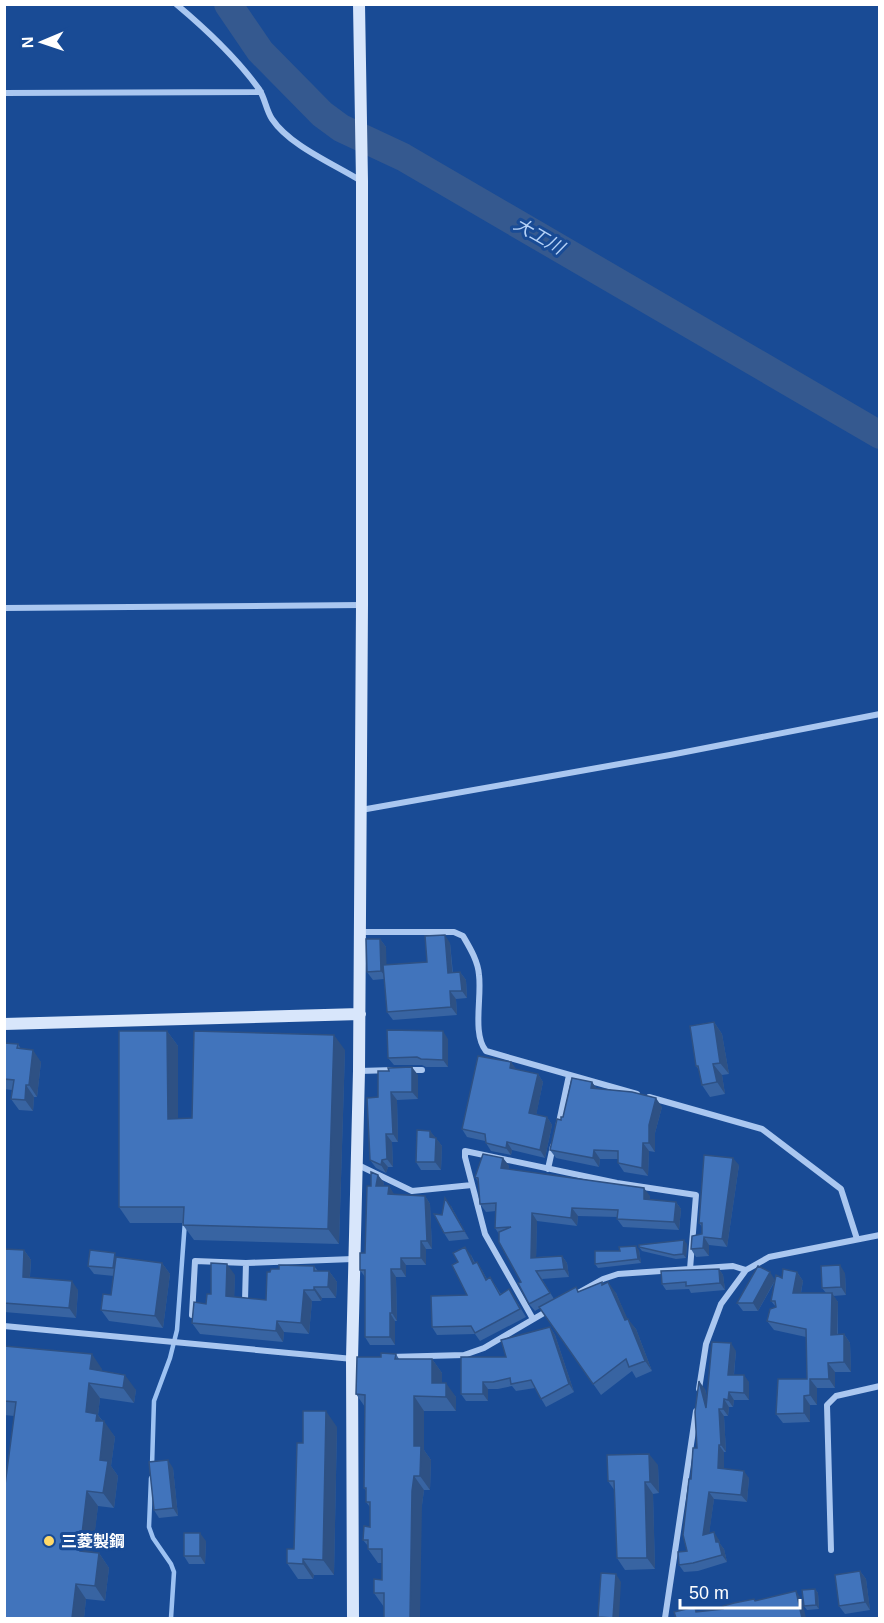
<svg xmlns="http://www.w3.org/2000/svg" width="884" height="1623" font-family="Helvetica,'Noto Sans JP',sans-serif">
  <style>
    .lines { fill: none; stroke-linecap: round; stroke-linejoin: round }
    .stream { stroke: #9dc2f2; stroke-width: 4.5 }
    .river { stroke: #35598f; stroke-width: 28 }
    .street { stroke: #aac7f0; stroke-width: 6 }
    .secondary { stroke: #d8e6fb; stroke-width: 12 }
    .wall { fill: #3864a2 }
    .shaded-wall { fill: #2e5184 }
    .building { fill: #4174bc; stroke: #2e5184; stroke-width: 1.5 }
    .poi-dot { fill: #ffd969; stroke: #194b95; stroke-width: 2 }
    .labels { text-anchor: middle; stroke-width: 6; stroke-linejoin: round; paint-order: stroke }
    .poi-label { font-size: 16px; font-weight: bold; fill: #fff; stroke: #194b95; text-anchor: start }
    .water-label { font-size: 18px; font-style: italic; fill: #b6d2f7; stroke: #194b95 }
  </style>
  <rect width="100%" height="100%" fill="#194b95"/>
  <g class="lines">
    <path class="stream" d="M152,1466l2,-65 16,-43 7,-28 8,-109
      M151,1478l-2,49 4,11 18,26 3,8 -3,46"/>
    <path class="river" d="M228,4l32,47 62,63 19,14 62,29 477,278"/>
    <path class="street" d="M176,4c31,26 60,53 83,85 6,9 7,21 13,30 18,27 62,45 89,62
      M4,93l257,-1
      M4,608l358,-3
      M361,810l309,-55 210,-41
      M361,932h93l9,4c7,12 15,25 16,39 3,22 -7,59 7,76l151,43
      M407,1070h15
      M359,1071l35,-1
      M649,1097l113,32 79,60 16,50
      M558,1127l11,-52
      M356,1164l56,27 60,-6
      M548,1169l5,-23
      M578,1293l25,-14 15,-5 115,-8 13,4
      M245,1301l1,-38
      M192,1315l3,-54 51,2 107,-4
      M533,1319l-48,-85 -20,-77v-6l152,32 79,12 -6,74
      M4,1326l349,33
      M390,1357l74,-2 20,-7 65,-38
      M699,1389l7,-45 15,-40 25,-34 23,-13 111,-22
      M831,1550l-4,-145 9,-9 44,-10
      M665,1618l31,-207"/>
    <path class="secondary" d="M4,1024l356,-10
      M353,1618l-1,-259 7,-288 3,-466v-424l-3,-177"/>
  </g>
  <path class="wall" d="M380,939l6,8v18l41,-3 23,-19 3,30 7,-1 6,8 1,18 -11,1 1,16 -64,5 -6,-8 -3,-33 -11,1 -6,-8z
    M714,1022l8,12 7,40 -7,1 3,19 -15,3 -8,-12 -3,-15 -3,-4z
    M167,1031l11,15v73l14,-1 153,-68 -6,194 -145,-4 -11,-15v-2h-53l-11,-16z
    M448,1039v28h-22l-4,-2h-28l-6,-7z
    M4,1043l14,1 3,5 20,13 -4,35h-3l-1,14 -14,-1 -8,-11 1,-9 -8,-1z
    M511,1062l5,8 22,4 5,8 -7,33 11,2 5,8 -7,33 -33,-8 -1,5 -20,-4 -5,-8 -1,-2 -18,-4 -5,-8z
    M418,1075v24l-21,1 1,42h-6l1,25h-5l-2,6 -10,-5 -6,-8 8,-63z
    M592,1082l5,7 65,18 -7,26v19l-6,-1 -1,25 -24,-4 -6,-9v-4h-18l-1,8 -43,-9 -6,-8 11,-30z
    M430,1131l12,15 -1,24h-20l-5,-8z
    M503,1158l6,8 -1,3 142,27 -1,4 27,2 5,7 -2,21 -56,-3 -6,-8v-2l-39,-1 -1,10 -40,-5 -1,36 26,-1 5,7 2,14 -27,2 12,20 22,-12 3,5 23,-10 2,2 12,9 11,26 9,10 16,42 -16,7 -4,-7 -31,24 -61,-87 -5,3 -6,-7 -8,-22 -22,-48 -4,-6 1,-17 -10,1 -6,-8 -1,-21 -4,-6z
    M739,1165l-12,82 -18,-2v11l-13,1 -5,-8 11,-15v-7l-3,-4z
    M378,1175l6,8 -1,3h6l5,9 31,1 5,8 2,45h-6v16h-20v12h-10l1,44h-2v24h-25l-5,-8v-60l-5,-7 5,-17 6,-67z
    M451,1206l18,33 -20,2 -5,-8 -2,-18z
    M687,1244l-1,14 -10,1 -34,-8 -3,-4z
    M4,1249l20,1 7,10 -1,17 48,13 -2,28 -72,-6z
    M639,1250l2,13 -43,5 -3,-4z
    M471,1255l4,8 7,7 5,9 8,6 6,9 8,-5 17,28 -46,24 -5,-7 -38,1 -5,-8 35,-32 -9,-33z
    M118,1257l44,6 8,11 -7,54 -54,-7 -8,-11 10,-15 3,-19 -20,-2 -6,-8z
    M314,1266l4,5h11l8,11 -1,16h-14l-1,3h-9l-3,33 -25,-2 -1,10 -83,-8 -8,-11 14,-19 5,-10 24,-19 -1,22 32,3 4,-28 9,-3z
    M719,1269l4,6 2,15 -34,3 -2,-4 -23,1 -4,-6z
    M797,1272l6,9 -2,12h25l-4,-5 23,-15 1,22 -13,1 5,6v32h6l6,9 1,29h-16v16h-18v17h-7v17l-27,1 -7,-9 31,-35 -1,-42 -32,-7 -7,-9 9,-14 -5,-6 4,-20 -17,30h-15l-6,-8 38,-23z
    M550,1327l5,8 19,57 -28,15 -11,-19 -19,3 -4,-5 -14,3h-10v12h-22l-5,-7 45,-37z
    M4,1346l98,23v2l34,19 -2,13 -34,-5 -2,17 17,22 -4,29 7,10 -4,32 -16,-2 -6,46 7,1 10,15 -4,33 -19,-2 -2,19h-80l1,-133 9,-69 -10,-1z
    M736,1351l-2,24 15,7v18h-15l-1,7h-4l-1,9h-4l2,36h-2v17l25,9 -2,24 -33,-3 -5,34 10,7 1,4 4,5 3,13 -29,9 -14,1 -5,-7 8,-14 10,-103 8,-59 2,9z
    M396,1354l3,5h33l10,14v10l14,14v14h-32v39l7,10 -1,30h-6l-2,15 -38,102 -10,-14 8,-13v-17h-4l-10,-14v-3l-5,-6 7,-13v-20l-4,-5v-11l-2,-3 1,-81 -9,-13 25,-37z
    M337,1427l-3,148h-20l-1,4h-15l-11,-16 7,-14 9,-106z
    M658,1465l1,28 -6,1 2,75 -30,1 -8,-12 -2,-67 -7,-10z
    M173,1468l5,48 -19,2 -5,-8z
    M206,1541l-1,23h-16l-5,-8z
    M860,1571l6,8 4,31 -25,4 -6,-8z
    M815,1589l3,4 1,16 -12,1 -3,-4z"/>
  <path class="shaded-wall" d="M445,935l5,8 3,38 -5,-8z
    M380,939l6,8 1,32 -6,-8z
    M460,972l6,8 1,18 -5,-7z
    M450,991l6,8 1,16 -6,-8z
    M714,1022l8,12 7,40 -9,-11z
    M167,1031l11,15v88l-10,-15z
    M443,1031l5,8v28l-5,-7z
    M334,1035l11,15 -6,194 -11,-15z
    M33,1050l8,12 -4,35 -8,-12z
    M511,1062l6,8 -7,-2z
    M713,1064l9,11 3,19 -8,-12z
    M412,1067l6,8v24l-6,-7z
    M538,1074l5,8 -8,39 -6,-8z
    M592,1082l6,9 -7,-3z
    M26,1085l8,12 -1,14 -8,-11z
    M391,1092l6,8 1,42 -5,-8z
    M656,1098l6,9 -7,26v19l-6,-9v-18z
    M547,1117l5,8 -7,33 -5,-8z
    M430,1131l6,7 -6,-1z
    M386,1134l6,8 1,25 -6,-8z
    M436,1138l6,8 -1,24 -6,-8z
    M507,1142l5,8 -1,5 -5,-7z
    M643,1143l6,8 -1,25 -6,-8z
    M594,1150l6,9 -1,8 -6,-9z
    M503,1158l6,8 -2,10 -6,-8z
    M733,1158l6,7 -12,82 -5,-8z
    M382,1160l6,7 -2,6 -5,-8z
    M378,1175l6,8 -3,11 -5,-8z
    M389,1186l5,8v8l-6,-8z
    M644,1188l6,8 -1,11 -5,-8z
    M425,1196l5,8 2,45 -5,-8z
    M445,1198l6,8 18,33 -5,-8z
    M676,1202l5,7 -2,21 -5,-8z
    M572,1208l6,8 -1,10 -6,-8z
    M532,1213l5,8 -1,44 -5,-7z
    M704,1237l5,8v11l-6,-8z
    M684,1240l3,4 -1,14 -3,-4z
    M421,1241l5,8v16l-5,-7z
    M636,1246l3,4 2,13 -3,-4z
    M465,1247l6,8 7,17 -5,-8z
    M24,1250l7,10 -2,27 -6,-10z
    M562,1256l5,7 2,14 -5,-8z
    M401,1258l5,7v12l-5,-8z
    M477,1262l5,8 9,17 -5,-7z
    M162,1263l8,11 -7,54 -8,-12z
    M227,1264l8,11 -1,32 -8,-11z
    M840,1265l5,8 1,22 -5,-8z
    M391,1269l5,8 1,44 -5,-8z
    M719,1269l4,6 2,15 -5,-7z
    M329,1271l8,11 -1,16 -8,-11z
    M770,1272l5,8 -17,31 -5,-8z
    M797,1272l6,9 -4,21 -6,-9z
    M72,1281l6,9 -2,28 -7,-10z
    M608,1282l8,11 17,38 -8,-11z
    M314,1287l8,11 -1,3 -7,-11z
    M304,1290l8,11 -3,33 -8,-11z
    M832,1293l6,9 -1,42 -6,-9z
    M390,1313l5,8v24l-5,-8z
    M628,1319l8,10 16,42 -7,-10z
    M277,1321l7,11 -1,10 -7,-11z
    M550,1327l5,8 19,57 -5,-8z
    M844,1334l6,9 1,29 -7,-10z
    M731,1343l5,8 -3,31 -5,-7z
    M92,1354l10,15 -1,16 -11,-16z
    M432,1359l10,14v24l-10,-14z
    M828,1363l7,9v16l-6,-9z
    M125,1375l11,15 -2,13 -11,-15z
    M744,1375l5,7v18l-5,-7z
    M810,1379l7,9v17l-7,-10z
    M699,1381l6,8 6,26 -5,-7z
    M483,1382l5,7v12l-5,-7z
    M89,1383l11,15 -2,17 6,9v-3l11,16 -4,29 7,10 -4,32 -11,-15 -3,-33 -14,-48z
    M446,1383l10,14v14l-10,-14z
    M729,1392l5,8 -1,7 -5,-7z
    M414,1396l10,15v39l7,10 -1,30 -10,-14 -6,-30z
    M804,1396l6,9v17l-6,-9z
    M724,1399l5,8 -1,9 -5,-7z
    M719,1409l5,7 2,36 -5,-7z
    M326,1411l11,16 -3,148 -11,-15z
    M719,1445l5,7v24l-6,-8z
    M649,1454l9,11 1,28 -9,-11z
    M168,1460l5,8 5,48 -5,-8z
    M744,1471l5,7 -2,24 -6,-7z
    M414,1476l10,14 -2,15 -2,113h-10l2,-127z
    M645,1482l8,12 2,75 -8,-11z
    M87,1491l11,15 -7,60 -11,-15z
    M709,1492l5,7 -6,43 -5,-7z
    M714,1532l5,8 1,4 4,5 3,13 -5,-7 -6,-13z
    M200,1533l6,8 -1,23 -5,-8z
    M99,1553l10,15 -4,33 -10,-15z
    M303,1559l11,16 -1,4 -10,-15z
    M860,1571l6,8 4,31 -5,-8z
    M616,1574l5,8 -2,36h-6z
    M76,1584l10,15 -2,19h-12z
    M815,1589l3,4 1,16 -3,-4z
    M796,1591l6,9 4,18h-4z"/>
  <path class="building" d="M445,935l3,38 12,-1 2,19h-12l1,16 -64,5 -4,-47 44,-3 -2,-26z
    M366,939h14l1,32 -14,1z
    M714,1022l6,41 -7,1 4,18 -15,3 -4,-19h-2l-6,-40z
    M387,1030l56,1v29l-22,-1 -4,-2 -29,1z
    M119,1031h48l1,88 24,-1 2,-87 140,4 -6,194 -145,-4 1,-18h-65z
    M4,1043l14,1 -1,4 16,2 -4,35h-3l-1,15 -14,-1 3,-19 -10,-1z
    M478,1056l33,6 -1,6 28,6 -9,39 18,4 -7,33 -33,-8 -1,6 -20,-5 -1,-9 -23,-5z
    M412,1067v25h-21l2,42h-7l1,25 -5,1 -1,5 -11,-5 -3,-62 11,-1v-26h11l-1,-3z
    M572,1078l20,4 -1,6 41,4 24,6 -7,27v18h-6l-1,25 -24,-5v-12l-24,-1 -1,8 -43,-8 7,-31 4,1v-3h2z
    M417,1130l13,1v6l6,1 -1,24h-19z
    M483,1154l20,4 -2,10 143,20v11l32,3 -2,20 -57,-3 1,-9 -46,-2 -1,10 -39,-5 -1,45 31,-2 2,13 -28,2 14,22 -21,11 -11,-21 3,-1 -22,-40v-10l12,-5 -16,1 1,-25 -16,1 -2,-26 -3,-1z
    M704,1155l29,3 -11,81 -18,-2 -1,11 -12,1 1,-13 10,-2v-11h-3z
    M371,1172l7,3 -2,11h13l-1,8 37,2 2,45h-6v17h-20v11h-10l1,44h-2v24h-25v-67h-5v-17h5l2,-67h4z
    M445,1198l19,33 -20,2 -10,-19 8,1z
    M684,1240l-1,14 -9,1 -35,-8v-2z
    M636,1246l2,13 -43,5v-13h25l-1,-4z
    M465,1247l8,17 4,-2 9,18 4,-3 10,18 9,-6 11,20 -45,24 -4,-7 -39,1 -1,-31 36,-1 -15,-30 6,-3 -5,-9z
    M4,1249l20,1 -1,27 49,4 -3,27 -65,-5z
    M90,1250l25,3 -2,15 -25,-2z
    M116,1257l46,6 -7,53 -54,-6 2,-16 8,1z
    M211,1263l16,1 -1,32 40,4 1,-28h3l1,-3h8v-4l35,1v5h15l-1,16h-14v3h-10l-3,33 -24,-2 -1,10 -84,-8 2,-21 12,2 1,-10h4z
    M840,1265l1,22 -19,1 -1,-22z
    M758,1266l12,6 -17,31h-16z
    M719,1269l1,14 -34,3v-4l-24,2 -1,-13z
    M783,1269l14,3 -4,21h39l-1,42 13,-1v28l-16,1 1,16h-19v16l-6,1v17l-28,1 2,-35h29l-1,-50 -39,-8 3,-12 6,-2 -1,-6h-4l5,-26 6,3z
    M602,1282v3l6,-3 17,38 3,-1 17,42 -16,6 -3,-8 -33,25 -54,-77 37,-20 2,5z
    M550,1327l19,57 -28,15 -10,-19 -20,4 -1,-6 -17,4h-10v12h-22v-37h45l-5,-17z
    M712,1342l19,1 -3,32h16v18l-15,-1 -1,8 -4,-1 -1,10h-4l2,36h-2l-1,23 26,3 -3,24 -32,-3 -6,43 11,-3 2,10h3l3,13 -29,8 -14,2 -1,-13 9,-1 -4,-16 6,-56h2l2,-31h4l-2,-36 4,-31 7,27z
    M4,1346l88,8 -2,15 35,6 -2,13 -34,-5 -3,29 11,2 -1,7h8l-4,39 8,1 -5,32 -16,-2 -7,60 19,2 -4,33 -19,-2 -4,34h-68v-133h1l11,-83 -12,-1z
    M381,1353l15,1 -1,5h37v24h14v14l-32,-1v50h7l-1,30h-6l-2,15 -2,127h-26v-25h-10v-14l8,1v-31h-14v-9h-5l1,-14 6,1v-25h-4v-14h-2l1,-93 -9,-1 1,-37h24z
    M303,1411h23l-3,149 -20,-1v5l-16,-1v-14h7l3,-106h6z
    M649,1454l1,28h-5l2,76h-30l-3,-77h-6l-1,-26z
    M168,1460l5,48 -19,2 -5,-48z
    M184,1533h16v23h-16z
    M860,1571l5,31 -26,4 -4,-31z
    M601,1573l15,1 -3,44 -15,-1z
    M815,1589l1,16 -12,1 -2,-16z
    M796,1591l6,27h-126l-2,-6 21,-5 1,5 27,-3v-3l11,-3 20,-4 1,2z"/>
  <circle class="poi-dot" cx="49" cy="1541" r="6"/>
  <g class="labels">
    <g class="poi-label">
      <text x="61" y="1547">三菱製鋼</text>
    </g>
    <g class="water-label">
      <text transform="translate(539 236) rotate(30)" y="6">大工川</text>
    </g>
  </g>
  <rect width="884" height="1623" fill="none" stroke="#ffffff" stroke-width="12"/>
  <g transform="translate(42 42) rotate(268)" stroke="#194b95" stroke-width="4.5" paint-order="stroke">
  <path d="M0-4.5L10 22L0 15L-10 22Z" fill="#ffffff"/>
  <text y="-9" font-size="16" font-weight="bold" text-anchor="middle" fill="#ffffff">N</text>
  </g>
  <path d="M680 1599v9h120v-9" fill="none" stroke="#ffffff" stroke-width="3"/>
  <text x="689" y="1599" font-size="18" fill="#ffffff" stroke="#194b95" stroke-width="4.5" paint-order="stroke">50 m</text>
</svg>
